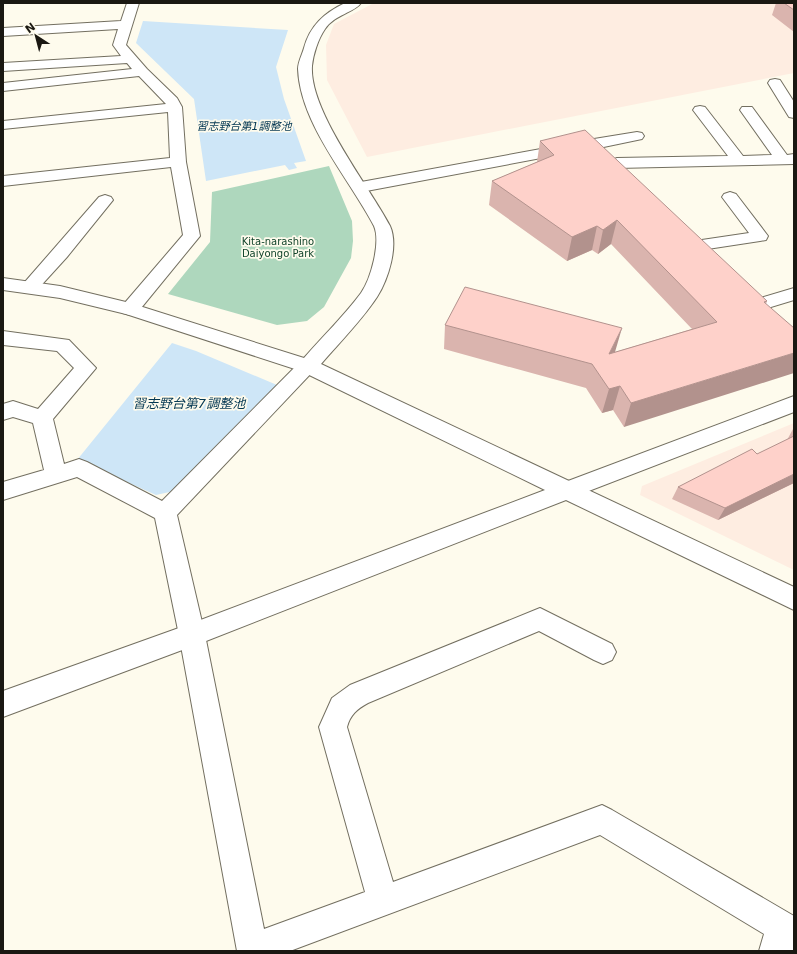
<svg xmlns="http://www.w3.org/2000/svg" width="797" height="954" font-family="'DejaVu Sans','Noto Sans JP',sans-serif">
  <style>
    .education { fill: #feede1 }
    .green { fill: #aed7bd }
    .water { fill: #cee6f7 }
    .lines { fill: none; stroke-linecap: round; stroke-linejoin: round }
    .street-casing { stroke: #736f60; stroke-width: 2 }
    .secondary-casing { stroke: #736f60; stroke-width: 2 }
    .street { fill: #fff; fill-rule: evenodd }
    .secondary { fill: #fff; fill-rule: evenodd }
    .wall { fill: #dab4ae }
    .shaded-wall { fill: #b2928d }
    .building { fill: #fed1ca; stroke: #b2928d }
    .labels { text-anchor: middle; stroke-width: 3.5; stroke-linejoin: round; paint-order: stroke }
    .far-park-label { font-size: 10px; fill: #10432a; stroke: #fefbed }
    .far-water-label { font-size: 11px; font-style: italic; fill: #033752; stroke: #fefbed }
    .water-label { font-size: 13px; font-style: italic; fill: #033752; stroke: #fefbed }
  </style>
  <rect width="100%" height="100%" fill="#fefbed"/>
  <path class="education" d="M374,3h420v70l-427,84 -40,-77 -1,-35 8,-21z
    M794,423v147l-154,-75 2,-9z"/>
  <path class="green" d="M329,166l23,55 1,20 -2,17 -27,49 -17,14 -30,4 -109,-31 42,-52 2,-50z"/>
  <path class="water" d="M143,21l145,9 -12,37 8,32 22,62 -12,2 3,5 -8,2 -4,-5 -79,16 -12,-82 -58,-56z
    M172,343l24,8 81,34 -103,106 -18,4 -79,-35z"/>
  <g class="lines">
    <defs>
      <path id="street" d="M127,3h12l-13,42 21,24 30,29 5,9 4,55 14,74 -63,77 -7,2 -7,-2 -2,-4 2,-4 60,-70 -12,-68 -168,19v-10l167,-18 -2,-46 -165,17v-8l163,-17 -27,-28 -136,15v-8l129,-14 -5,-6 -124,8v-8l118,-7 -8,-11 5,-16 -115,7v-8l118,-7z
        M775,79l5,1 14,22v16l-5,-1 -21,-34 2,-3z
        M700,106l5,1 38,49 29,-1 -32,-45 2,-3h10l35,48 7,-1v10l-177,4 -5,-2 -3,-3 3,-3 5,-2 111,-2 -35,-46 2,-3z
        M637,132l5,1 2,3 -2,3 -48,10 -5,-2 -3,-3 3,-3 5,-2z
        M568,144l5,2 3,3 -3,3 -212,40 -6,-2 -2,-3 2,-3 6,-2z
        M730,192l6,2 32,42 -2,4 -6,1 -59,9 -6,-1 -3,-4 3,-4 54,-8 -27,-36 2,-3z
        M105,195l6,2 2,3 -46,57 -31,34 -6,2 -6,-2 -3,-4 3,-4 75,-86z
        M794,288v12l-33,10 -7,-2 -2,-4 2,-4z
        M3,331l66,9 27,28 -43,51 11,45 15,-5 8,3 75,39 139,-140 7,-2 7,2 3,5 -141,149 28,120 59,294 101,-37 -46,-165 13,-29 18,-13 190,-77 72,36 4,8 -4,8 -9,4 -9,-4 -55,-29 -171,72c-11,6 -18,12 -21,24l46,155 209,-77 10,5 182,106v34l-35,1 5,-17 -164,-99 -310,116h-53l-58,-316 -24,-117 -78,-41 -74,23v-18l41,-12 -11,-47 -20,-6 -10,3v-16l10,-3 25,8 36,-41 -17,-17 -54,-6z
        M794,396v16l-226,87 -8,-3 -3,-6 3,-6z"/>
      <path id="secondary" d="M345,3h16c-6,9 -27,12 -36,26 -7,10 -12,26 -13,37 -3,45 57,120 78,160 9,20 -2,54 -13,71 -15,23 -38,46 -56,67l473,223v23l-228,-110 -365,143 -198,74v-26l187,-67 355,-134 -244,-119 -175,-57 -66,-16 -57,-8v-12l57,8 70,17 174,55c19,-22 40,-42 57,-65 10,-14 20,-51 13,-67 -25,-48 -74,-102 -76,-157 0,-7 4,-14 6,-21 6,-22 20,-35 41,-45z"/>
    </defs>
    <use href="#street" class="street-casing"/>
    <use href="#secondary" class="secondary-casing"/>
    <use href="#street" class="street"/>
    <use href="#secondary" class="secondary"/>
  </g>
  <path class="wall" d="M776,3h18v29l-22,-17z
    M540,141l227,160 -1,3 -142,123 -11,-17 -11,3 -16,-25 -142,-39 1,-24 170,27 77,-23 -81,-85 -13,10 -6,-4 -25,11 -78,-56 3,-24 45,-19z
    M794,428v55l-76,37 -46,-21 6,-12 79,-33 30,-14 6,-11z"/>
  <path class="shaded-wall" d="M617,220l-6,24 -13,10 5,-24z
    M597,226l-5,24 -25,11 5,-24z
    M622,328l-7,24 -6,2z
    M794,353v20l-170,54 7,-24z
    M620,386l-7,24 -11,3 7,-24z
    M794,474v9l-76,37 7,-12z"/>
  <path class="building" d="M784,3h10v7z
    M585,130l182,171 -3,1 30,26v25l-163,50 -11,-17 -11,3 -17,-25 -147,-39 20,-38 157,41 -13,26 108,-32 -100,-102 -14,10 -6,-4 -25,11 -80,-56 62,-26 -14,-14z
    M794,436v38l-69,34 -47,-21 74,-38 5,5z"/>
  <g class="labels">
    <g class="far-park-label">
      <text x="278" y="245">Kita-narashino<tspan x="278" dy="12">Daiyongo Park</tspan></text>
    </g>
    <g class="far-water-label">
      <text x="244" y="130">習志野台第1調整池</text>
    </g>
    <g class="water-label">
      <text x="189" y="408">習志野台第7調整池</text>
    </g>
  </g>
  <rect width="797" height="954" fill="none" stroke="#1a1812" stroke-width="8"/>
  <g transform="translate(36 36) rotate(324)" stroke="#fefbed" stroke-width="3" paint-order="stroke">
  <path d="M0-3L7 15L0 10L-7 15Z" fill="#1a1812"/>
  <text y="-6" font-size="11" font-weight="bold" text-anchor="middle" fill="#1a1812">N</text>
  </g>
</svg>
